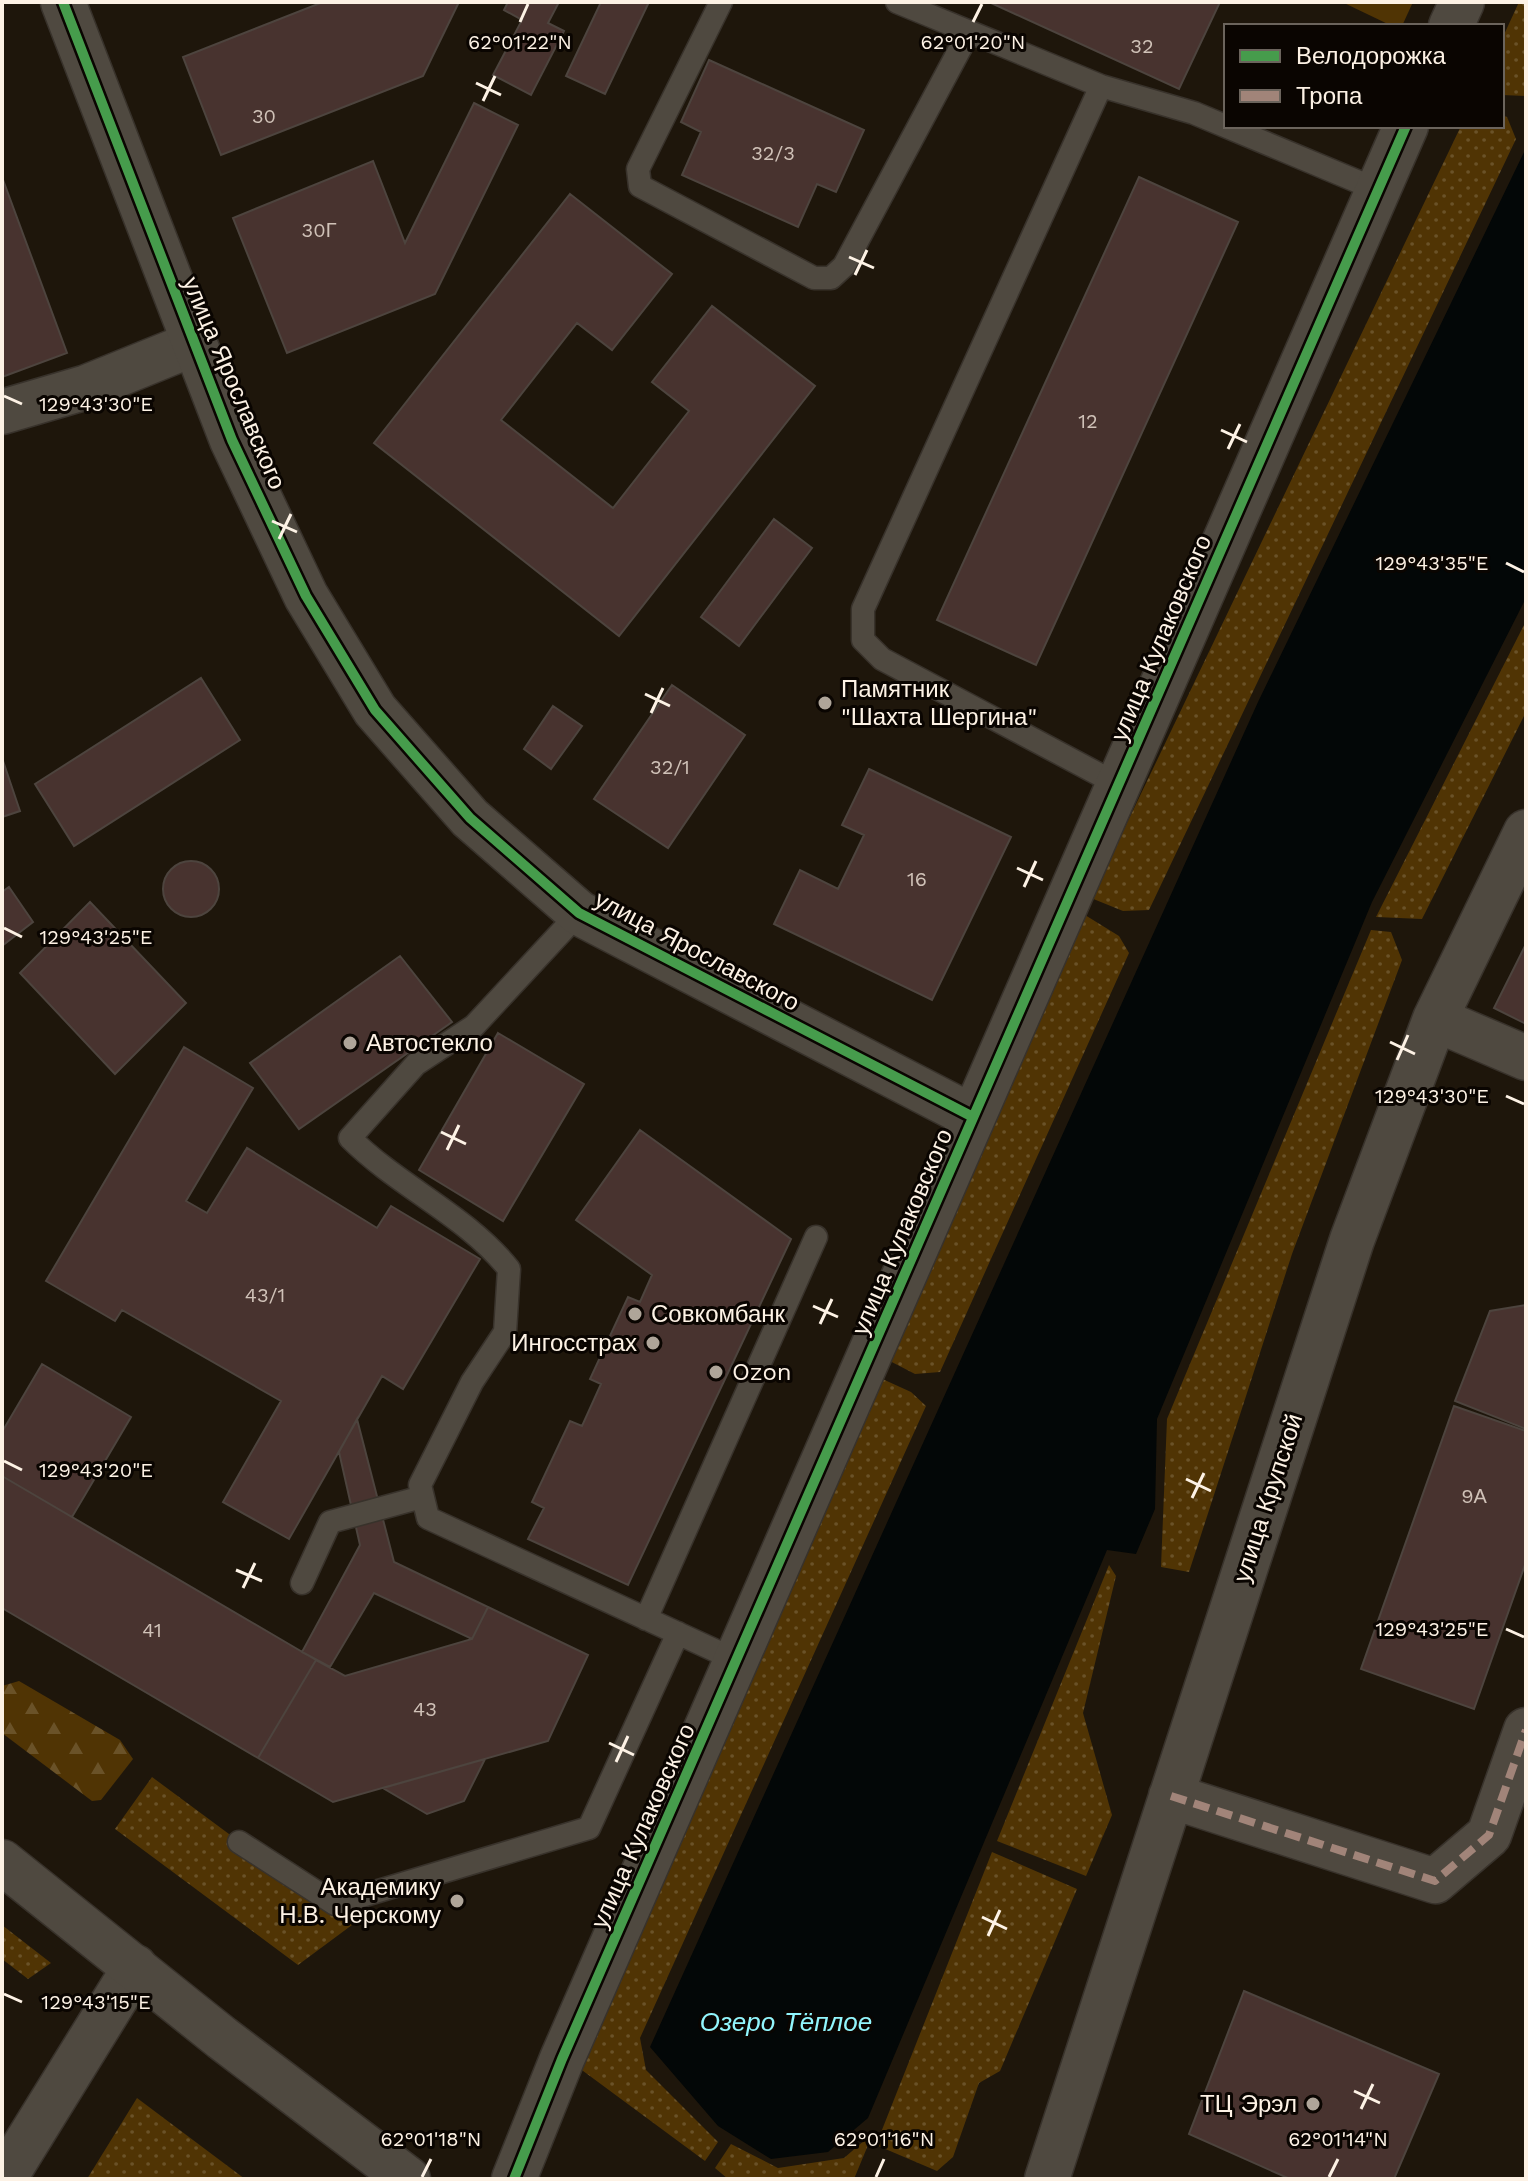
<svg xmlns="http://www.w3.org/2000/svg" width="1528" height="2181" font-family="'Work Sans',sans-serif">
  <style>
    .grass { fill: url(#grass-dots) }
    .forest { fill: url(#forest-firs) }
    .park { fill: #503404 }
    .water { fill: #030707 }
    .building { fill: #48332f; stroke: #4d443e; stroke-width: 2 }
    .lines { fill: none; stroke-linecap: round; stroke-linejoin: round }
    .service-casing { stroke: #38322b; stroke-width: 25 }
    .minor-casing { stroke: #38322b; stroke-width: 47 }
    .tertiary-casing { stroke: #38322b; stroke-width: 47 }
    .secondary-casing { stroke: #38322b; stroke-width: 47 }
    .service { stroke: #4f4940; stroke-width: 22 }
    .minor { stroke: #4f4940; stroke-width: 44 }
    .tertiary { stroke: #4f4940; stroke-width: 44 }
    .secondary { stroke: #4f4940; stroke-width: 44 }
    .quiet { stroke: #a18479; stroke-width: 8; stroke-dasharray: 16 8; stroke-linecap: butt }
    .cycleway-casing { stroke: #0a0501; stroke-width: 15 }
    .cycleway { stroke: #469c4c; stroke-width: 10 }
    .ticks { fill: none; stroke: #fdf2e5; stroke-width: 3 }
    .poi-dot { fill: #afa599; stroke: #0a0501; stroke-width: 3 }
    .labels { text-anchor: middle; stroke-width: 6; stroke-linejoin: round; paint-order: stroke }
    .number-label { font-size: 20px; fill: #d0c2b8 }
    .street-label { font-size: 24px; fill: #fdf2e5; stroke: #0a0501 }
    .poi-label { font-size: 24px; fill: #fdf2e5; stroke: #0a0501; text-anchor: start }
    .water-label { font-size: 26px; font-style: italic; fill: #91f5fc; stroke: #0a0501 }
    .ticks-label { font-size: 20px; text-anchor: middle; fill: #fdf2e5; stroke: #0a0501; stroke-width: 6; stroke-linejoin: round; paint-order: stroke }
  </style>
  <defs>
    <pattern id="grass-dots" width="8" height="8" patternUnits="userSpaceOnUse" patternTransform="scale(2)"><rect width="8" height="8" fill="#503404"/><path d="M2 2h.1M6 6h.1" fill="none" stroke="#6a5228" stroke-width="1.8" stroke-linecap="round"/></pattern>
    <pattern id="forest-firs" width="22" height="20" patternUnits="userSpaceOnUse" patternTransform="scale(2)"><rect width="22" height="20" fill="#503404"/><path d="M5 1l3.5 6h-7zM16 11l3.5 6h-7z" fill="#6a5228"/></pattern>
  </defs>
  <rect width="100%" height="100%" fill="#1e160b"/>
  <path class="grass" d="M1519,2h7v94l-24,-1v-56z
    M1502,115l5,2 9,22 -367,771 -26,1 -32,-13 370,-772h41z
    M1526,621v91l-104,207 -46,-2z
    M1085,915l34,21 10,17 -189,419 -25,2 -31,-16z
    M1371,930l20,2 11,28 -110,294 -103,318 -28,-5 6,-148z
    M878,1377l33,15 15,14 -286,632 6,32 72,72 -13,19 -130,-96z
    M1109,1565l7,11 -33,137 29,102 -26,61 -89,-35z
    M152,1777l200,148 -54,40 -183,-136z
    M992,1852l85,37 -77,182 -21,12 -26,74 -16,14 -61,-26z
    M2,1925l49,38 -23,16 -26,-20z
    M137,2098l108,81h-158z
    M873,2133l-19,46h-126l-13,-11 16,-24 47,24 66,-10z"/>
  <path class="forest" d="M19,1681l101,59 13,19 -32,41 -9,1 -90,-68v-47z"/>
  <path class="park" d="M1342,2h71l-11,24h-10z"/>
  <path class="water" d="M1526,148v450l-154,304 -215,517 -2,90 -19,45 -29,-4 -239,568 -40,34 -57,7 -53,-33 -68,-79 608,-1345z"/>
  <path class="building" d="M323,2h136l-36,74 -202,79 -38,-98z
    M508,2h51l-11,21 16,8 -33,64 -38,-20 29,-55 -18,-10z
    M601,2h48l-44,92 -39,-18z
    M989,2h231l-41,87z
    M709,60l155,70 -28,62 -19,-8 -19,43 -116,-52 19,-43 -20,-10z
    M474,103l44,22 -83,169 -148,59 -54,-135 140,-57 32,82z
    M2,177l65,176 -65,24z
    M1139,177l99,45 -202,443 -99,-45z
    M570,194l102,80 -60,76 -35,-27 -76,97 112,88 76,-97 -37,-29 60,-76 103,80 -196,250 -245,-193z
    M774,519l38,29 -73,98 -38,-29z
    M201,678l39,62 -166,106 -39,-62z
    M672,685l73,50 -77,113 -74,-49z
    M553,706l29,20 -31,43 -27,-20z
    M2,758l18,53 -18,6z
    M869,769l142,68 -79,163 -158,-76 26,-54 38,19 26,-54 -22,-10z
    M163 889a28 28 0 1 1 56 0a28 28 0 1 1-56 0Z
    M9,887l24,35 -31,24v-54z
    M90,902l96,101 -71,71 -95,-101z
    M1526,944v80l-32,-16z
    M400,956l52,66 -153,107 -49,-66z
    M498,1033l86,51 -81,137 -84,-51z
    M184,1047l69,41 -67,113 21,12 40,-65 130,80 14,-22 89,53 -77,130 -21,-13 -93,163 -66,-37 58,-101 -159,-91 -7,11 -69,-40z
    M640,1130l151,109 -163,346 -100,-46 16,-31 -12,-6 38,-81 12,5 19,-42 -11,-5 38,-82 12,5 12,-27 -76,-55z
    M1526,1305v124l-71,-28 35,-90z
    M42,1364l89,53 -59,100 -70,-41v-44z
    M1454,1406l72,25v131l-52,147 -113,-40z
    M357,1419l37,143 94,45 -16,32 -98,-46 -44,74 -28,-15 58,-107 -21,-93z
    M2,1476l314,184 -58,98 -256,-150z
    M488,1607l100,48 -40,86 -215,61 -75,-44 58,-98 29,16 127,-37z
    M485,1759l-21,42 -37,13 -44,-26z
    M1244,1991l195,83 -45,105h-104l-101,-45z"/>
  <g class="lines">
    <defs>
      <path id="service" d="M721,2l-83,167 2,17 174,92h17l13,-12 125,-234
        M897,2l204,84 93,27 184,77
        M1101,86l-238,523v31l19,19 237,126
        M579,913l-105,113 -58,38 -66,74c49,49 116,77 159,131l-4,63 -33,50 -52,103 8,33 310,143
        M302,1583l28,-61 92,-25
        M646,1619l170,-382
        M239,1842l96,62 254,-76 89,-195"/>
      <path id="minor" d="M2,412l85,-25 106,-43
        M1435,1019l91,39
        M1171,1796l264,85 54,-46 37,-105
        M1047,2179l305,-939 83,-221 91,-187"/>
      <path id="tertiary" d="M63,2l169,438 74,156 69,114 95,108 109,95 394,204
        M1451,26l11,-24
        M4,2179l131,-212
        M514,2179l48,-120 844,-1933"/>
      <path id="secondary" d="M2,1862l220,176 186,141"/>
    </defs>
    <use href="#service" class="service-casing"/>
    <use href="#minor" class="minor-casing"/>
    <use href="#tertiary" class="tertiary-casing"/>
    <use href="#secondary" class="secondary-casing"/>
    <use href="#service" class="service"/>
    <use href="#minor" class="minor"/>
    <use href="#tertiary" class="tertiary"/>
    <use href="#secondary" class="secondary"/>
    <path class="quiet" d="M1171,1796l264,85 54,-46 37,-105"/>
    <defs>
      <path id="cycleway" d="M63,2l169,438 74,156 69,114 95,108 109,95 394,204
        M514,2179l48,-120 844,-1933"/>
    </defs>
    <use href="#cycleway" class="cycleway-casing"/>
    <use href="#cycleway" class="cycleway"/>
  </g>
  <path class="ticks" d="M520,22l8,-18M973,22l9,-18M476,83l25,12M483,101l12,-25M849,257l25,11M855,275l12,-25M4,396l18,8M1221,430l26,12M1228,449l12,-25M272,521l25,11M279,539l12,-25M1506,563l18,9M645,694l25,12M651,713l12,-25M1017,868l26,12M1024,887l12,-26M4,928l18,9M1390,1042l25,12M1397,1060l11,-25M1506,1096l18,8M441,1132l25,12M447,1150l12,-25M813,1306l25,11M820,1324l12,-25M4,1461l18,9M1186,1479l25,12M1192,1498l12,-25M236,1570l26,11M243,1588l12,-25M1506,1629l18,8M609,1743l25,12M616,1762l12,-26M982,1917l25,12M988,1936l12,-26M4,1994l18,8M1354,2091l26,12M1361,2109l12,-25M422,2177l9,-18M876,2177l8,-18M1329,2177l9,-18"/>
  <g class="poi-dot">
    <circle cx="825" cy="703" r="8"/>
    <circle cx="350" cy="1043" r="8"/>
    <circle cx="635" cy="1314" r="8"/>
    <circle cx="653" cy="1343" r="8"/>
    <circle cx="716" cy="1372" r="8"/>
    <circle cx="457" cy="1901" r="8"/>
    <circle cx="1313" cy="2104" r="8"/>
  </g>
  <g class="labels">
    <g class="number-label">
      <text x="1142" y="53">32</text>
      <text x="264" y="123">30</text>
      <text x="773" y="160">32/3</text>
      <text x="319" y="237">30Г</text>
      <text x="1088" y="428">12</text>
      <text x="670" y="774">32/1</text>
      <text x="917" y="886">16</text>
      <text x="265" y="1302">43/1</text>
      <text x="1474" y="1503">9А</text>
      <text x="152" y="1637">41</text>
      <text x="425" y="1716">43</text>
    </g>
    <g class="street-label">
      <text transform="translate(234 383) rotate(67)" y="8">улица Ярославского</text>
      <text transform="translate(1161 638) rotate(-67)" y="8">улица Кулаковского</text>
      <text transform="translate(697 951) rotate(28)" y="8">улица Ярославского</text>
      <text transform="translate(902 1232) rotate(-67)" y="8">улица Кулаковского</text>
      <text transform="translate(1268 1498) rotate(-72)" y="8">улица Крупской</text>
      <text transform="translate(643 1826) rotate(-66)" y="8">улица Кулаковского</text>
    </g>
    <g class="poi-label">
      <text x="841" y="697">Памятник<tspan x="841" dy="28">"Шахта Шергина"</tspan></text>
      <text x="366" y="1051">Автостекло</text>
      <text x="651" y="1322">Совкомбанк</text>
      <text x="637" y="1351" text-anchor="end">Ингосстрах</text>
      <text x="732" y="1380">Ozon</text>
      <text x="441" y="1895" text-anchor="end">Академику<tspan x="441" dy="28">Н.В. Черскому</tspan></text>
      <text x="1297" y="2112" text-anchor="end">ТЦ Эрэл</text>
    </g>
    <g class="water-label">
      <text x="786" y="2031">Озеро Тёплое</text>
    </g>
  </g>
  <g class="ticks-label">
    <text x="520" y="49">62°01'22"N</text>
    <text x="973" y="49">62°01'20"N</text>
    <text x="96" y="411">129°43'30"E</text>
    <text x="1432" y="570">129°43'35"E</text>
    <text x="96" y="944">129°43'25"E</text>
    <text x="1432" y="1103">129°43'30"E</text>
    <text x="96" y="1477">129°43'20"E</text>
    <text x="1432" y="1636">129°43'25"E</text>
    <text x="96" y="2009">129°43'15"E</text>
    <text x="431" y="2146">62°01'18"N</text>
    <text x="884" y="2146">62°01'16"N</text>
    <text x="1338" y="2146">62°01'14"N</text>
  </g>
  <rect width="1528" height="2181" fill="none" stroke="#fdf2e5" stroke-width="8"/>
  <rect x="1224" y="24" width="280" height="104" fill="#0a0501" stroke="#6b645c" stroke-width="2"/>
  <rect x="1240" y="50" width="40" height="12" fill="#469c4c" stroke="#6b645c" stroke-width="2"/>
  <text x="1296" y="64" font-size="24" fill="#fdf2e5">Велодорожка</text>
  <rect x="1240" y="90" width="40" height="12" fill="#a18479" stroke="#6b645c" stroke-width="2"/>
  <text x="1296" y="104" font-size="24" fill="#fdf2e5">Тропа</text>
</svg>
